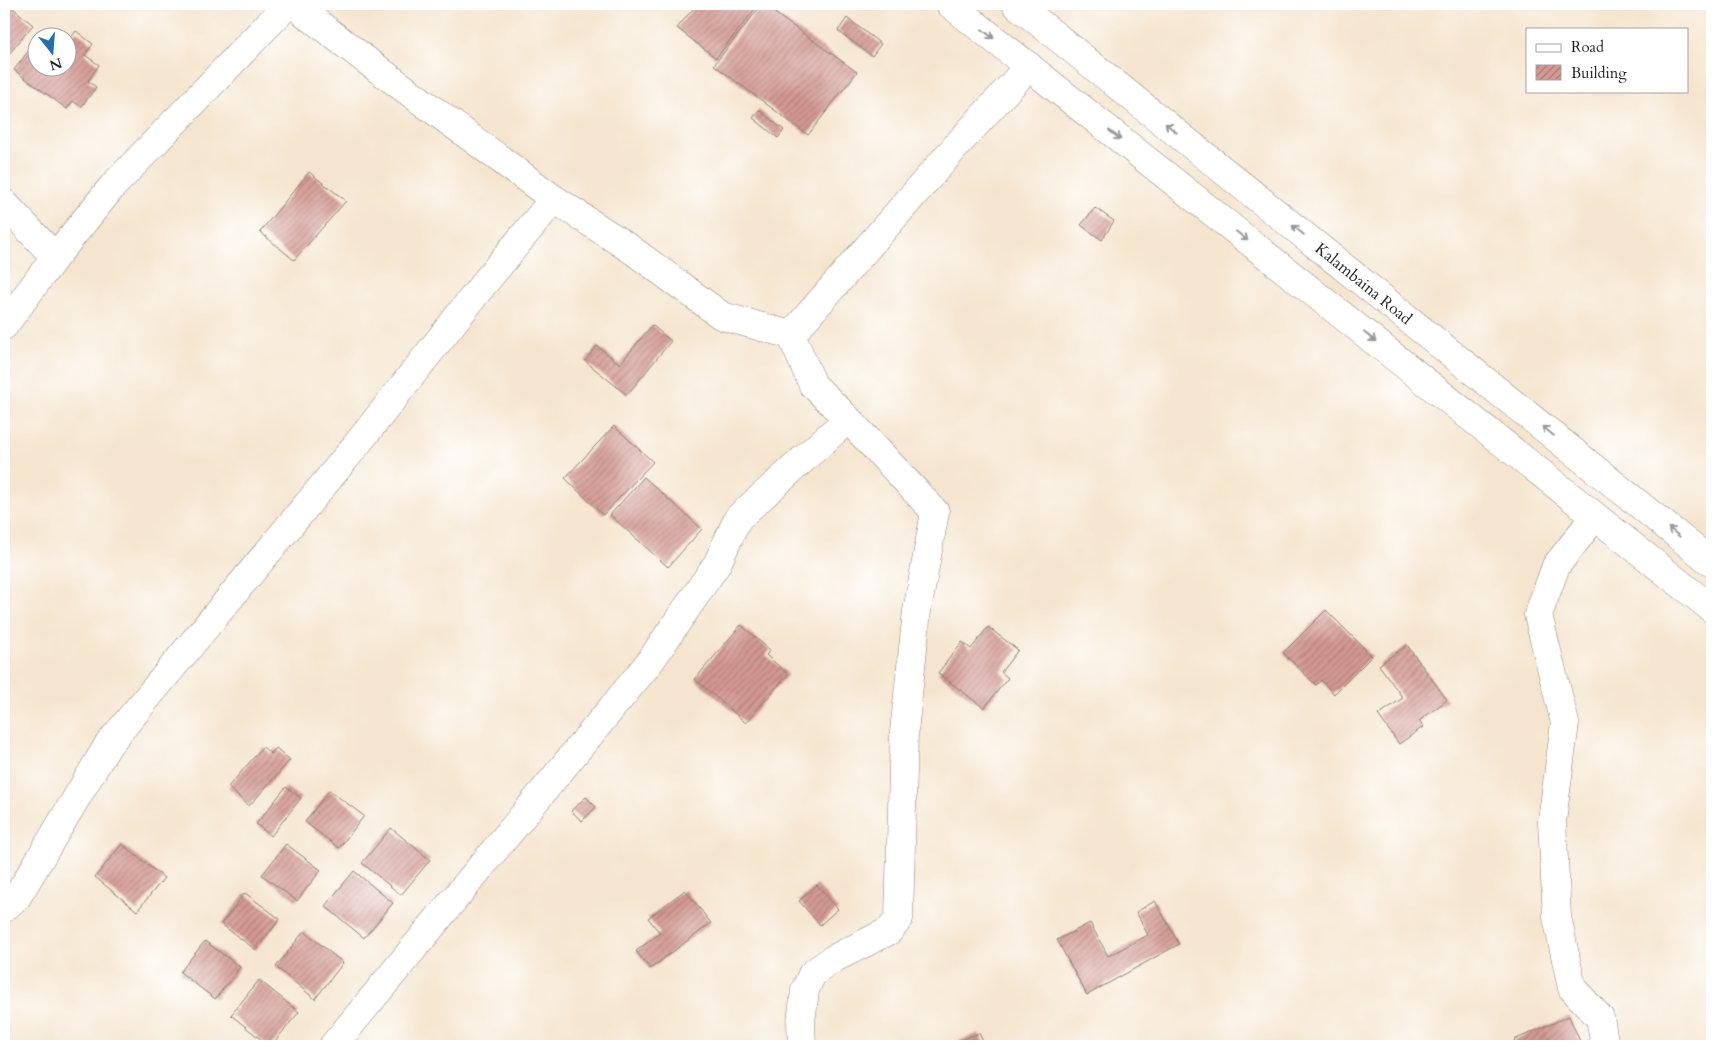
<svg xmlns="http://www.w3.org/2000/svg" width="1716" height="1050" font-family="Cardo,serif">
  <style>
    .building { fill: url(#building-hatch) }
    .lines { fill: none; stroke-linecap: round; stroke-linejoin: round }
    .minor-casing { stroke: #888075; stroke-width: 29 }
    .major-casing { stroke: #888075; stroke-width: 29 }
    .minor { stroke: #fff; stroke-width: 28 }
    .major { stroke: #fff; stroke-width: 28 }
    .oneway { stroke: #999 }
    .labels { text-anchor: middle; stroke-width: 5; stroke-linejoin: round; paint-order: stroke }
    .street-label { font-size: 16px; fill: #1c1c1c; stroke: #fff }
  </style>
  <defs>
    <pattern id="building-hatch" width="6" height="6" patternUnits="userSpaceOnUse" patternTransform="scale(1.25)"><rect width="6" height="6" fill="#d49992"/><path d="M-1 1l2-2M0 6l6-6M5 7l2-2" fill="none" stroke="#ab7c76"/></pattern>
  </defs>
  <rect width="100%" height="100%" fill="#fff"/>
  <filter id="ink" filterUnits="userSpaceOnUse"><feTurbulence type="fractalNoise" baseFrequency=".02" numOctaves="2"/><feDisplacementMap in="SourceGraphic" scale="10" xChannelSelector="R" yChannelSelector="G"/><feConvolveMatrix kernelMatrix="1 2 1 2 8 2 1 2 1" color-interpolation-filters="sRGB"/></filter>
  <filter id="wash" filterUnits="userSpaceOnUse"><feTurbulence type="fractalNoise" baseFrequency=".0096" numOctaves="4" result="noise"/><feDisplacementMap in="SourceGraphic" scale="20" xChannelSelector="R" yChannelSelector="G"/><feGaussianBlur stdDeviation="1.12" result="paint"/><feColorMatrix in="noise" values="0 0 0 0 0 0 0 0 0 0 0 0 0 0 0 0 0 1.4 0 .05"/><feComposite in="paint" operator="in"/></filter>
  <g filter="url(#wash)">
    <rect width="100%" height="100%" fill="#f5e5ce"/>
    <g id="blocks">
      <path class="building" d="M5,4h3l25,21 -29,35v-54z
        M697,4h62l-43,54 -39,-30z
        M762,4l95,68 -49,63 -94,-70z
        M847,18l34,26 -9,12 -34,-25z
        M76,31l17,13 -8,11 14,10 -11,16 8,6 -15,20 -8,-6 -6,8 -53,-39 24,-32v30h30v-27z
        M759,110l25,20 -6,8 -25,-20z
        M309,172l37,29 -52,59 -34,-28z
        M1095,208l19,13 -12,19 -21,-15z
        M652,325l19,16 -44,54 -42,-34 12,-15 23,18z
        M614,426l39,36 -50,53 -38,-37z
        M644,477l58,52 -34,38 -58,-52z
        M1326,610l46,46 -38,38 -13,-14 -5,5 -33,-32z
        M741,625l29,25 -4,5 22,19 -42,49 -51,-44z
        M988,627l30,23 -17,22 7,6 -24,30 -46,-35 24,-31 9,7z
        M1407,645l40,55 -28,21 4,6 -24,17 -21,-29 25,-17 -24,-33z
        M263,747l8,7 5,-6 14,12 -41,46 -21,-19z
        M286,787l15,11 -30,38 -15,-12z
        M329,790l35,26 -25,32 -34,-26z
        M586,797l10,10 -14,14 -11,-10z
        M391,828l39,32 -29,35 -39,-32z
        M122,844l42,34 -27,33 -42,-34z
        M286,844l35,26 -24,31 -35,-26z
        M354,871l39,32 -29,35 -39,-32z
        M817,885l21,24 -18,16 -21,-24z
        M685,890l26,33 -61,46 -14,-18 24,-18 -12,-15z
        M245,893l35,26 -24,31 -35,-26z
        M1155,901l24,43 -92,51 -30,-55 33,-17 18,33 40,-21 -12,-23z
        M304,931l39,32 -28,36 -39,-32z
        M205,941l35,26 -25,32 -35,-27z
        M259,980l40,32 -28,34h-2l-38,-31z
        M1569,1016l13,30h-66l-2,-6z
        M979,1033l6,13h-39z"/>
    </g>
  </g>
  <g filter="url(#ink)">
    <use href="#blocks" fill-opacity="0" stroke="#888075" stroke-width="1"/>
    <g class="lines">
      <defs>
        <path id="minor" d="M554,199l78,51 90,66 69,19
          M4,203l51,54
          M4,326l51,-69 57,-70 176,-183
          M1595,516l-39,50 -18,49 27,108 -13,98 5,96 15,71 28,30 5,28
          M4,908l13,-11 91,-152 246,-297 132,-167 68,-82 -183,-135 -78,-60
          M333,1046l316,-383 68,-99 21,-46 110,-99
          M802,1046l-1,-24 4,-32 7,-16 21,-15 56,-28 10,-12 5,-187 13,-121 18,-99 -87,-93 -35,-34 -22,-50 167,-191 71,-78"/>
        <path id="major" d="M950,4l762,605
          M1016,4l696,559"/>
      </defs>
      <use href="#minor" class="minor-casing"/>
      <use href="#major" class="major-casing"/>
      <use href="#minor" class="minor"/>
      <use href="#major" class="major"/>
    </g>
    <defs><path id="oneway-shaft" d="M-6 0H5M1.5-3L5.5 0L1.5 3" fill="none" stroke-width="1.6" stroke-linecap="round" stroke-linejoin="round" transform="scale(1.25)"/></defs>
    <g class="oneway">
      <use href="#oneway-shaft" transform="translate(988 34) rotate(38)"/>
      <use href="#oneway-shaft" transform="translate(1171 128) rotate(-141)"/>
      <use href="#oneway-shaft" transform="translate(1115 135) rotate(38)"/>
      <use href="#oneway-shaft" transform="translate(1298 230) rotate(-141)"/>
      <use href="#oneway-shaft" transform="translate(1242 236) rotate(38)"/>
      <use href="#oneway-shaft" transform="translate(1370 337) rotate(38)"/>
      <use href="#oneway-shaft" transform="translate(1548 431) rotate(-141)"/>
      <use href="#oneway-shaft" transform="translate(1674 532) rotate(-141)"/>
    </g>
  </g>
  <g class="labels">
    <g class="street-label">
      <text transform="translate(1364 283) rotate(39)" y="6">Kalambaina Road</text>
    </g>
  </g>
  <rect width="1716" height="1050" fill="none" stroke="#fff" stroke-width="20"/>
  <rect x="1526" y="28" width="162" height="65" fill="#ffffff" stroke="#a4a4a4"/>
  <rect x="1536" y="44" width="25" height="8" fill="#ffffff" stroke="#a4a4a4"/>
  <text x="1571" y="52" font-size="15" fill="#1c1c1c">Road</text>
  <rect x="1536" y="65" width="25" height="15" fill="url(#building-hatch)" stroke="#a4a4a4"/>
  <text x="1571" y="78" font-size="15" fill="#1c1c1c">Building</text>
  <g transform="translate(52 52) rotate(163)"><circle r="24" fill="#ffffff" stroke="#a4a4a4"/>
  <path d="M0-4L9 19L0 12L-9 19Z" fill="#1f6fb2"/>
  <text y="-8" font-size="14" font-weight="bold" text-anchor="middle" fill="#1c1c1c">N</text>
  </g>
</svg>
